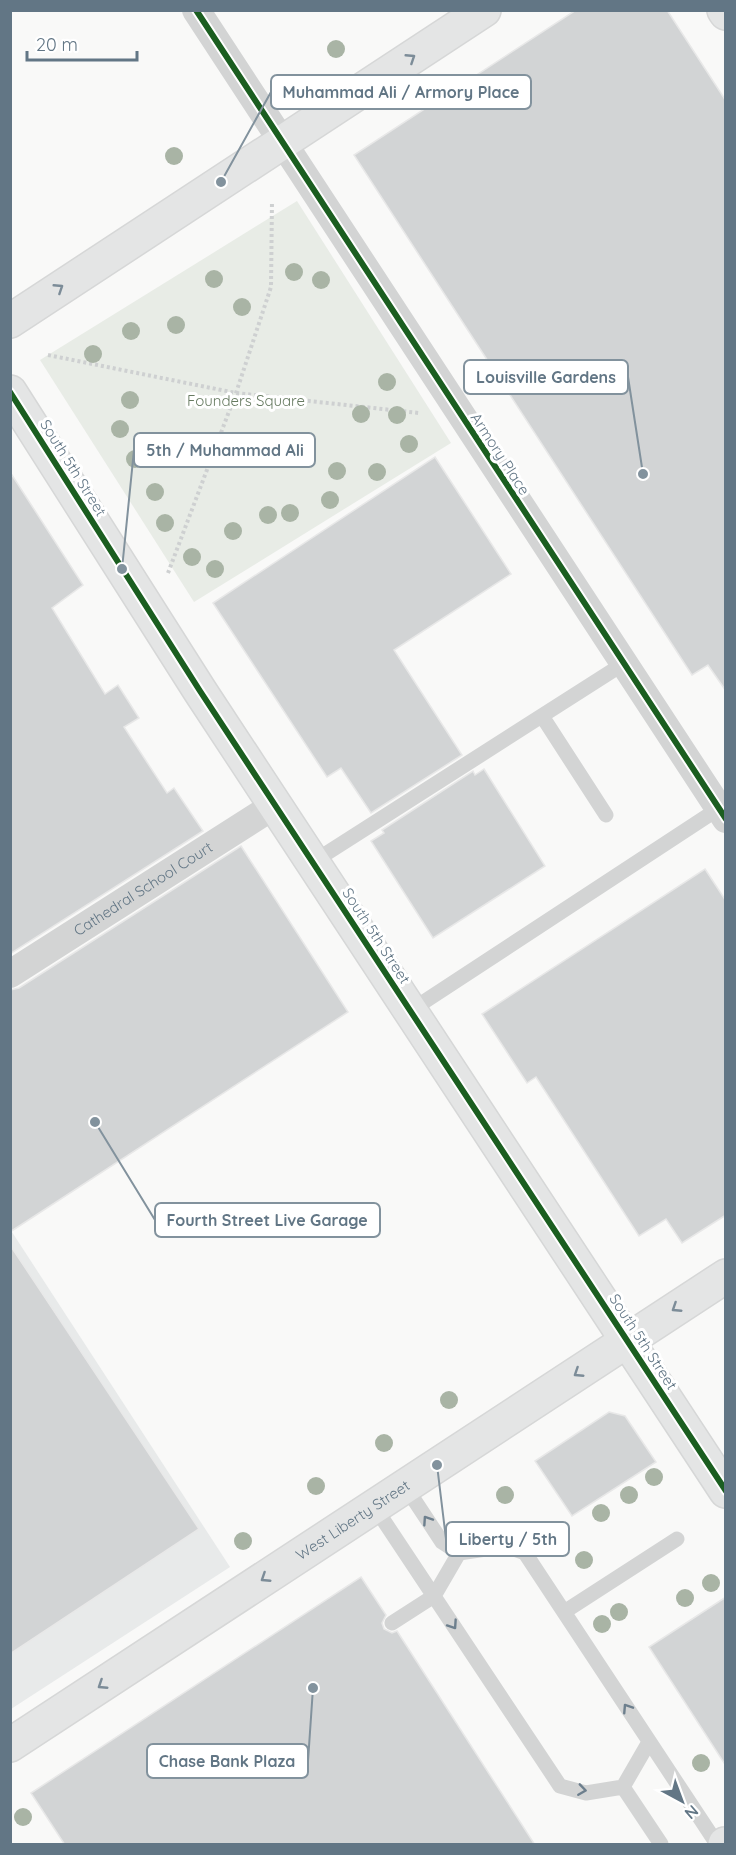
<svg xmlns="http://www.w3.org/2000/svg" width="736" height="1855" font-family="Quicksand,sans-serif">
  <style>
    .built { fill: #e8eaea }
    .green { fill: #e8ece6 }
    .building { fill: #d2d4d5; stroke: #e8e8e8; stroke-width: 1.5 }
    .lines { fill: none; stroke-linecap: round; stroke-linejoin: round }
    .secondary-casing { stroke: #d6d7d7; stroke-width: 36 }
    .path { stroke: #ced0d1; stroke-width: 4; stroke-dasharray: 3 3; stroke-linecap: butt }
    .lane { stroke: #d3d4d4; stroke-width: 15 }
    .street { stroke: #d3d4d4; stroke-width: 28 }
    .secondary { stroke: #e4e5e5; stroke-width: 33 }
    .cycleway-casing { stroke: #fff; stroke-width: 10 }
    .cycleway { stroke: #1b5e20; stroke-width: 6 }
    .tree { fill: #a9b4a5 }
    .oneway { stroke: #7c8c98 }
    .oneway2 { stroke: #6d7f8d }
    .labels { text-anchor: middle; stroke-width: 6; stroke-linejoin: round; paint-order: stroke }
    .park-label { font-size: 15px; fill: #677b61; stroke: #fff }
    .street-label { font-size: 15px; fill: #627685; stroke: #fff }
    .leader { fill: none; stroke: #82929d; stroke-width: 2 }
    .callout-dot { fill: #82929d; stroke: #fff; stroke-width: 2 }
    .callout { fill: #fff; stroke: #82929d; stroke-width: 2 }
    .callout-label { font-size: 16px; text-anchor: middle; font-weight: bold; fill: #627685 }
  </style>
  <rect width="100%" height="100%" fill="#f9f9f8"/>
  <path class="built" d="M10,1229l220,338 -219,142h-1z"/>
  <path class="green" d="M297,201l154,242 -257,159 -154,-242z"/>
  <path class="building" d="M576,10h91l59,91v590l-18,-26 -16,10 -338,-520z
    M435,457l76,117 -117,76 68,105 -91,58 -30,-45 -14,9 -114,-174z
    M10,472l73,113 -31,23 53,86 13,-9 21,33 -15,9 43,66 7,-5 29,43 -193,123z
    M484,769l61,97 -112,72 -62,-97 13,-8 -2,-3 91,-59 2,4z
    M241,846l107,166 -338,220v-242l9,-2z
    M705,869l21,32v314l-44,28 -16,-24 -27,17 -103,-159 -9,6 -45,-69z
    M10,1245l189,284 -189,125z
    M609,1412l16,4 31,46 -84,54 -37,-55z
    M361,1577l25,38 -4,8 2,6 8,4 5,-2 138,214h-470l-34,-52z
    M726,1597v169l-77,-119z"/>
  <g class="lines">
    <defs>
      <g id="secondary">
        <path d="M724,10l2,3"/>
        <path d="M10,321l474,-311"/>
        <path d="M10,392l190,299 526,800"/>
        <path id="s2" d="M10,1745l716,-469"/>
        <path d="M725,1844h1"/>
      </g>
    </defs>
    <use href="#secondary" class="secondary-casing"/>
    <path class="path" d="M48,355l188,38 183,20
      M168,573l68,-180 35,-106 1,-86"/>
    <path class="lane" d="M542,716l64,99
      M313,862l310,-198
      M410,1011l308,-202
      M405,1486l37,56 17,11 47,-7 19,7 192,291
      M374,1506l186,280 26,7 37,-6 38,57
      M564,1612l113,-73
      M392,1623l42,-27 25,-43
      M623,1787l26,-45"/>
    <g class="street">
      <path d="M196,10l530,809"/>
      <path id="s1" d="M10,974l265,-169"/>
    </g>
    <use href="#secondary" class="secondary"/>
    <defs>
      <path id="cycleway" d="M196,10l530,809
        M10,392l190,299 526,800"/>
    </defs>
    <use href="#cycleway" class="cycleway-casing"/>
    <use href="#cycleway" class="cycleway"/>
  </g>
  <g class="tree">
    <circle cx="336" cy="49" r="9"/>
    <circle cx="174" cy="156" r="9"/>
    <circle cx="294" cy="272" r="9"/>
    <circle cx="214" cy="279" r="9"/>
    <circle cx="321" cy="280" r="9"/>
    <circle cx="242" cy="307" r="9"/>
    <circle cx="176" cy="325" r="9"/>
    <circle cx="131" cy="331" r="9"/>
    <circle cx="93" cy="354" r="9"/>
    <circle cx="387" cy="382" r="9"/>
    <circle cx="130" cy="400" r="9"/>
    <circle cx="361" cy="414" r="9"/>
    <circle cx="397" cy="415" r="9"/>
    <circle cx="120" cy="429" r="9"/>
    <circle cx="409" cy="444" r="9"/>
    <circle cx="135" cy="459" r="9"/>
    <circle cx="337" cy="471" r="9"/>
    <circle cx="377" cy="472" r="9"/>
    <circle cx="155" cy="492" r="9"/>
    <circle cx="330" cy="500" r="9"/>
    <circle cx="290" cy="513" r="9"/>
    <circle cx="268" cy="515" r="9"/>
    <circle cx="165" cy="523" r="9"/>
    <circle cx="233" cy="531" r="9"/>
    <circle cx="192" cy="557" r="9"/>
    <circle cx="215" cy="569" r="9"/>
    <circle cx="449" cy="1400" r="9"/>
    <circle cx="384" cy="1443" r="9"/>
    <circle cx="654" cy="1477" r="9"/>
    <circle cx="316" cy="1486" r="9"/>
    <circle cx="505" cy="1495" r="9"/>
    <circle cx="629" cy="1495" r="9"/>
    <circle cx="601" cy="1513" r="9"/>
    <circle cx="243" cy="1541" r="9"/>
    <circle cx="584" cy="1560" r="9"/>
    <circle cx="711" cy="1583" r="9"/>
    <circle cx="685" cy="1598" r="9"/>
    <circle cx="619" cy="1612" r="9"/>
    <circle cx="602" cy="1624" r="9"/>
    <circle cx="701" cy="1763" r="9"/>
    <circle cx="23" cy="1817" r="9"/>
  </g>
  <defs><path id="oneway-chevron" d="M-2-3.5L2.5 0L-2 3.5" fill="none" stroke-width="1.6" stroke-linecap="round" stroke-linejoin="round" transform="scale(1.5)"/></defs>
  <g class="oneway">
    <use href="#oneway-chevron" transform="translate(411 58) rotate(-33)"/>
    <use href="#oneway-chevron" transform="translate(59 288) rotate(-33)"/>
    <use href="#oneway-chevron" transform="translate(676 1308) rotate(147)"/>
    <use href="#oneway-chevron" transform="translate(578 1373) rotate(147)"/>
    <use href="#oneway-chevron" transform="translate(265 1578) rotate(147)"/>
    <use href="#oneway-chevron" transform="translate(102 1685) rotate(147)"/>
  </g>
  <g class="oneway2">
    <use href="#oneway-chevron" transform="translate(427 1520) rotate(-124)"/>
    <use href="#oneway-chevron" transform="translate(453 1625) rotate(56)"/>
    <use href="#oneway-chevron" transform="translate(627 1708) rotate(-123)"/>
    <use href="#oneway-chevron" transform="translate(582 1790) rotate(8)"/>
  </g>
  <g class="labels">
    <g class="park-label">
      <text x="246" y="406">Founders Square</text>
    </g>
    <g class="street-label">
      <text transform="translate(500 454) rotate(57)" y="5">Armory Place</text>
      <text transform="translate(73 468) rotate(58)" y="5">South 5th Street</text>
      <text dy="5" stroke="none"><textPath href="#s1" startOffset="158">Cathedral School Court</textPath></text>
      <text transform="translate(376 936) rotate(57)" y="5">South 5th Street</text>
      <text transform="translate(643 1342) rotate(57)" y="5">South 5th Street</text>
      <text dy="5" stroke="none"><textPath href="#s2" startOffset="410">West Liberty Street</textPath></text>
    </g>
  </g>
  <path class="leader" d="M221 182L271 92M643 474L628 377M122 569L134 450M95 1122L155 1220M437 1465L446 1539M313 1688L308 1761"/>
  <g class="callout-dot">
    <circle cx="221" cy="182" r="6"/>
    <circle cx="643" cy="474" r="6"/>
    <circle cx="122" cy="569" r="6"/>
    <circle cx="95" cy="1122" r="6"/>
    <circle cx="437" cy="1465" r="6"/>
    <circle cx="313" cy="1688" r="6"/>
  </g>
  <g class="callout">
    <rect x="271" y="75" width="260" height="34" rx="6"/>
    <rect x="464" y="360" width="164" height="34" rx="6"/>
    <rect x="134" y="433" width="181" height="34" rx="6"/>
    <rect x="155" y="1203" width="225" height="34" rx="6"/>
    <rect x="446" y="1522" width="123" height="34" rx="6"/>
    <rect x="147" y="1744" width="161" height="34" rx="6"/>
  </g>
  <g class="callout-label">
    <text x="401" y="98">Muhammad Ali / Armory Place</text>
    <text x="546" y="383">Louisville Gardens</text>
    <text x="225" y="456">5th / Muhammad Ali</text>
    <text x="267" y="1226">Fourth Street Live Garage</text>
    <text x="508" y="1545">Liberty / 5th</text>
    <text x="227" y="1767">Chase Bank Plaza</text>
  </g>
  <rect width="736" height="1855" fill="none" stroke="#627685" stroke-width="24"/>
  <g transform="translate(682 1801) rotate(139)" stroke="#ffffff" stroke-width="4.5" paint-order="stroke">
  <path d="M0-4.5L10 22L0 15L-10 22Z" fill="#627685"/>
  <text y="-9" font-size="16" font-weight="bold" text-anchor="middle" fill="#627685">N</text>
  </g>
  <path d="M27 51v9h110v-9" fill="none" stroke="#627685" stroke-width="3"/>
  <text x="36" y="51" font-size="18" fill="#627685" stroke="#ffffff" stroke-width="4.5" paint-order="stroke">20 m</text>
</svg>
